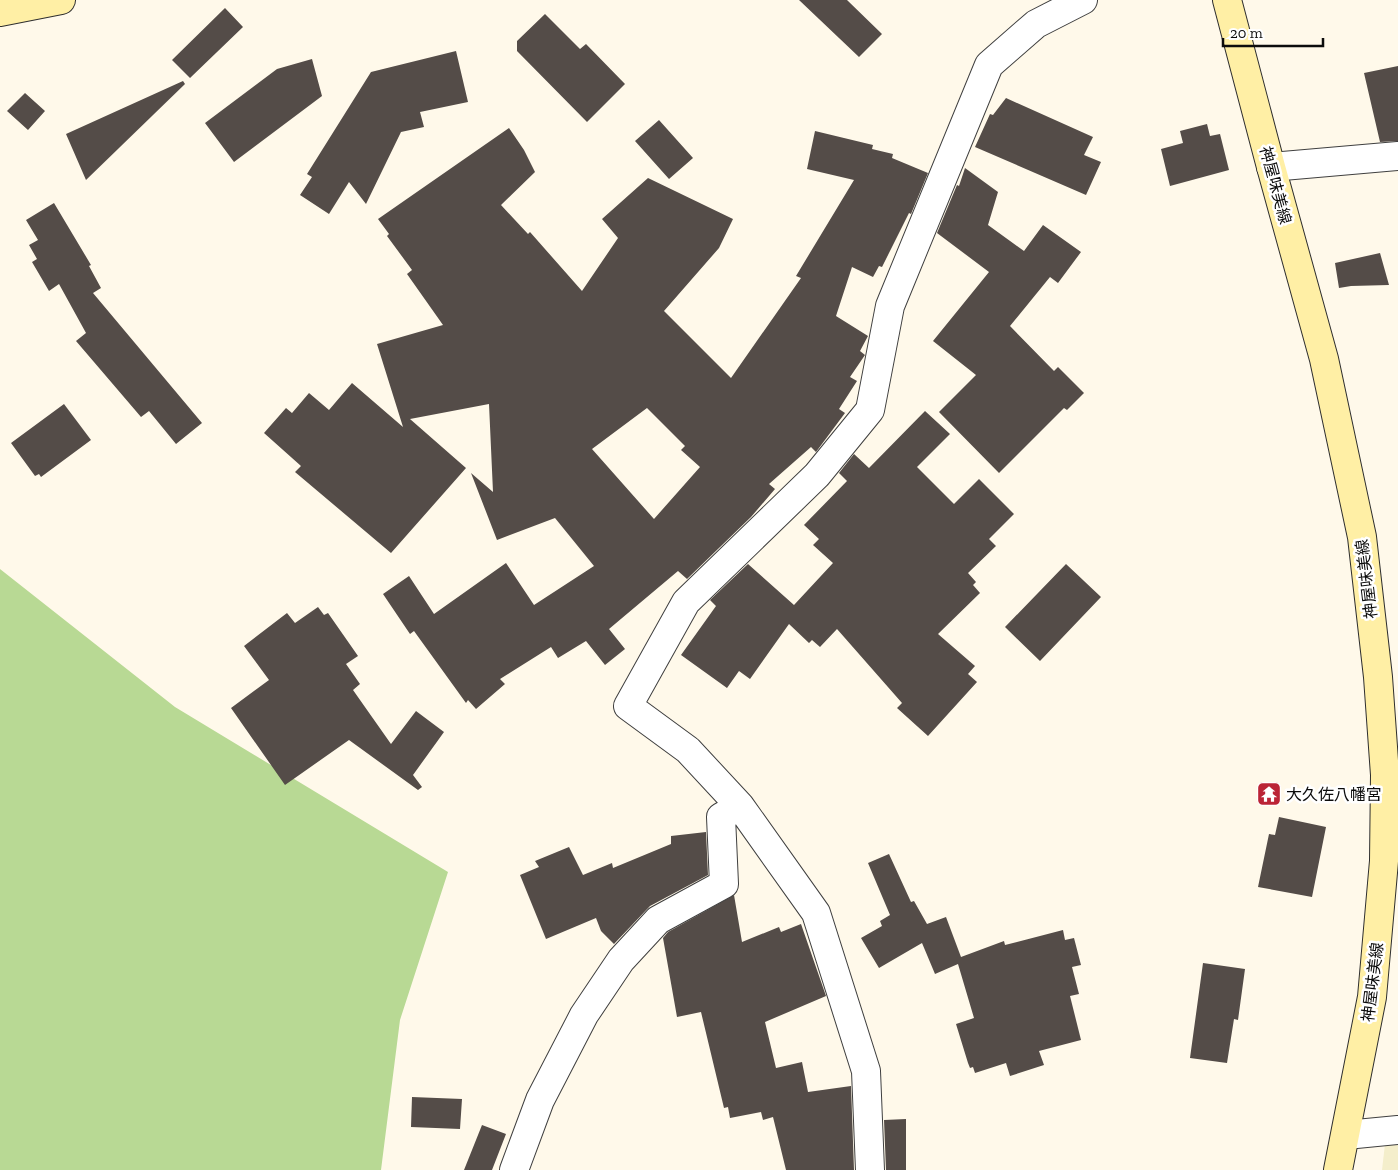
<svg xmlns="http://www.w3.org/2000/svg" width="1398" height="1170" font-family="'Zilla Slab','Noto Sans JP',serif">
  <style>
    .farmland { fill: #f4eecb }
    .forest { fill: #b8d994 }
    .building { fill: #544c48; fill-rule: evenodd }
    .lines { fill: none; stroke-linecap: round; stroke-linejoin: round }
    .minor-casing { stroke: #3f3f3f; stroke-width: 30 }
    .secondary-casing { stroke: #2e2e2e; stroke-width: 30 }
    .minor { stroke: #fff; stroke-width: 28 }
    .secondary { stroke: #ffefa5; stroke-width: 28 }
    .labels { text-anchor: middle; stroke-width: 5; stroke-linejoin: round; paint-order: stroke }
    .street-label { font-size: 16px; fill: #0c0c0c; stroke: #fff }
    .poi-label { font-size: 16px; fill: #0c0c0c; stroke: #fff; text-anchor: start }
  </style>
  <rect width="100%" height="100%" fill="#fff9ea"/>
  <path class="farmland" d="M1398,1143v27h-16l3,-26z"/>
  <path class="forest" d="M0,569l175,138 273,165 -48,148 -19,150h-381z"/>
  <path class="building" d="M799,0h48l35,34 -23,23z
    M225,8l18,19 -53,51 -18,-18z
    M545,14l35,35 6,-5 39,40 -38,38 -70,-71v-10z
    M456,51l12,51 -48,10 4,15 -23,5 -35,72 -17,-22 -20,32 -29,-19 12,-18 -5,-3 64,-102z
    M312,59l10,37 -88,66 -29,-39 72,-54z
    M1398,66v75l-18,1 -16,-69z
    M183,81l2,3 -99,96 -20,-46z
    M25,93l20,18 -17,19 -21,-19z
    M1006,98l87,39 -9,18 17,7 -15,33 -111,-48 15,-33 3,1z
    M659,120l34,38 -24,21 -34,-38z
    M1207,124l3,12 10,-2 9,36 -59,16 -9,-37 22,-6 -3,-12z
    M509,128l15,22 11,22 -34,33 27,29 2,-2 52,59 36,-53 -16,-19 46,-41 85,41 -14,29 -55,63 67,67 70,-100 -5,-2 58,-96 -47,-11 8,-38 58,14 -1,4 21,5 -1,4 36,15 -17,41 -2,-1 -27,54 -3,-1 -6,11 -21,-10 -16,49 32,20 -8,15 5,4 -15,22 7,4 -18,28 6,4 -29,39 -5,-5 -42,37 6,5 -24,28 -64,62 -9,-8 -69,58 16,20 -20,16 -19,-24 -28,17 -7,-11 -51,32 5,5 -29,25 -8,-9 -2,3 -52,-72 -4,3 -27,-40 26,-18 25,38 72,-51 28,42 60,-39 -39,-48 -58,22 -26,-67 22,19 -4,-88 -79,15 56,49 -75,85 -96,-81 6,-6 -37,-33 22,-25 6,5 17,-20 20,17 23,-27 51,44 -26,-83 66,-19 -36,-51 5,-4 -25,-34 2,-2 -11,-15zM647,408l38,38 -4,4 19,17 -46,52 -62,-70z
    M965,168l33,24 -10,33 36,26 19,-26 38,27 -23,31 -8,-6 -40,49 44,45 4,-4 26,26 -17,17 -3,-2 -65,65 -60,-61 37,-37 -43,-34 56,-69 -52,-39 20,-48 2,1z
    M54,203l37,62 -2,1 12,22 -8,5 109,130 -26,21 -27,-33 -8,6 -65,-76 10,-8 -27,-49 -10,7 -17,-29 5,-3 -8,-14 9,-5 -12,-20z
    M1380,253l9,32 -38,1 -12,2 -4,-25z
    M64,404l27,36 -50,37 -2,-3 -4,2 -24,-33z
    M925,411l25,23 -33,33 37,37 25,-25 35,35 -25,25 7,7 -28,27 8,9 -3,3 7,8 -42,41 37,32 -7,8 9,8 -49,54 -31,-28 5,-5 -65,-74 -17,18 -8,-7 -3,3 -20,-19 -39,55 -11,-8 -12,17 -46,-33 35,-49 -6,-6 38,-36 46,41 39,-42 -20,-18 6,-6 -15,-14 43,-44 -8,-8 15,-19 15,14z
    M1066,564l35,33 -61,64 -35,-34z
    M318,607l6,8 4,-2 30,43 -12,8 14,20 -7,6 38,54 25,-33 28,21 -31,43 9,12 -4,3 -69,-50 -64,45 -54,-77 38,-28 -25,-34 43,-33 8,10z
    M1279,817l47,10 -14,70 -54,-10 11,-53 6,1z
    M706,832l2,43 -58,31 -36,38 -13,-13 -5,-13 -50,21 -26,-64 19,-8 -4,-6 34,-14 14,28 29,-12 1,5 58,-24v-8z
    M889,854l22,48 3,-1 13,23 19,-7 15,40 43,-16 1,4 58,-15 2,10 9,-2 7,27 -9,2 7,27 -9,2 11,44 -42,11 5,14 -34,11 -4,-13 -31,10 -2,-6 -3,1 -2,-5 -12,-39 18,-6 -16,-54 -23,10 -13,-31 -43,25 -18,-30 21,-12 -2,-5 10,-6 -22,-52z
    M734,895l8,47 37,-15 2,5 20,-8 25,72 -61,26 11,46 26,-6 6,30 43,-6 3,84h-68l-13,-53 -10,3 -2,-8 -31,6 -2,-11 -4,1 -23,-96 -24,5 -14,-79 5,-6z
    M1203,963l42,6 -7,51 -4,-1 -7,44 -37,-5z
    M412,1097l50,2 -2,30 -49,-2z
    M906,1119v51h-20l-2,-50z
    M482,1125l24,9 -14,36h-28z"/>
  <g class="lines">
    <defs>
      <path id="minor" d="M1271,167l127,-11
        M1346,1135l52,-5
        M514,1170l26,-70 44,-85 37,-55 37,-40 66,-36 -3,-67 19,-11
        M870,1170l-4,-99 -50,-158 -76,-107 -52,-56 -60,-44 58,-104 131,-127 53,-65 20,-104 99,-241 47,-41 47,-24"/>
      <path id="secondary" d="M1227,0l44,167 53,192 38,178 16,140 7,98 -1,86 -12,136 -34,173
        M0,12l61,-12"/>
    </defs>
    <use href="#minor" class="minor-casing"/>
    <use href="#secondary" class="secondary-casing"/>
    <use href="#minor" class="minor"/>
    <use href="#secondary" class="secondary"/>
  </g>
  <defs>
    <symbol id="temple-square" viewBox="-11 -11 22 22"><rect x="-9" y="-9" width="18" height="18" rx="4" fill="#bb2436" stroke="#fff"/><path d="M0-6L5-2H3V0L6.5 2.5H4V6H1.5V3h-3V6H-4V2.5H-6.5L-3 0V-2H-5Z" fill="#fff"/></symbol>
  </defs>
  <g fill-rule="evenodd">
    <use href="#temple-square" x="1255" y="780" width="28" height="28"/>
  </g>
  <g class="labels">
    <g class="street-label">
      <text transform="translate(1276 185) rotate(75)" y="6">神屋味美線</text>
      <text transform="translate(1366 579) rotate(-97)" y="6">神屋味美線</text>
      <text transform="translate(1372 982) rotate(-83)" y="6">神屋味美線</text>
    </g>
    <g class="poi-label">
      <text x="1286" y="800">大久佐八幡宮</text>
    </g>
  </g>
  <path d="M1223 38v8h100v-8" fill="none" stroke="#0c0c0c" stroke-width="2.5"/>
  <text x="1230" y="38" font-size="15" fill="#0c0c0c" stroke="#ffffff" stroke-width="4" paint-order="stroke">20 m</text>
</svg>
